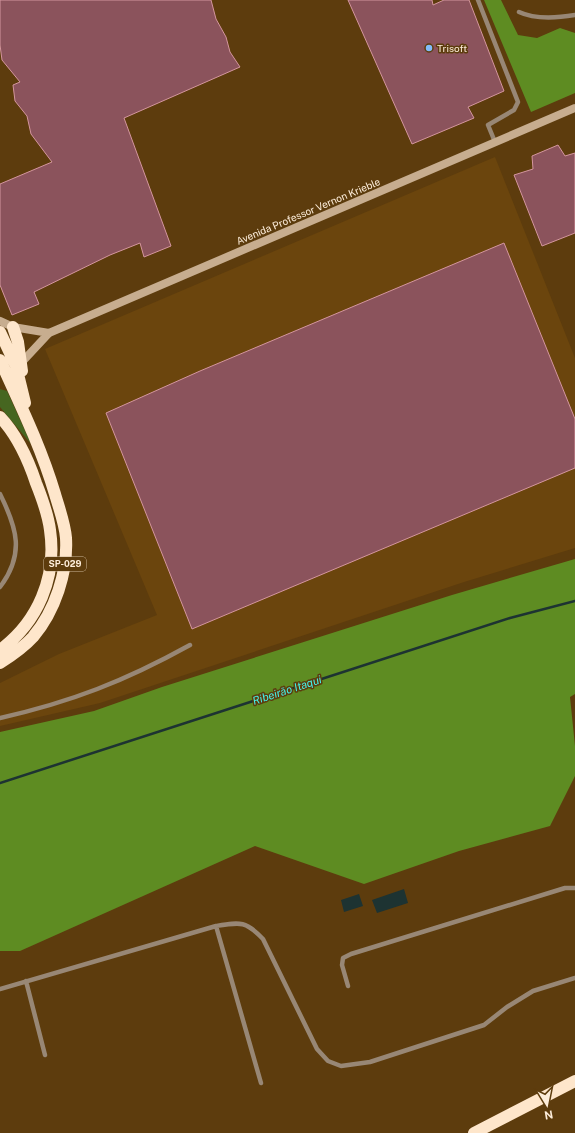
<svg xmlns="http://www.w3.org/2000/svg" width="575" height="1133" font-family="'Public Sans',sans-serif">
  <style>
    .built { fill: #6b450d }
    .green { fill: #466620 }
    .forest { fill: #5e8c22 }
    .water { fill: #1d3332 }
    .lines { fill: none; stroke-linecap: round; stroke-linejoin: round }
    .stream { stroke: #1d3332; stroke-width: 2.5 }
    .building { fill: #8b535c; stroke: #d4969e }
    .lane { stroke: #988775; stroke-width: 4.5 }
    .secondary { stroke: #c7ad8f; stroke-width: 8 }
    .highway { stroke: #fee6cb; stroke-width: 12 }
    .poi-dot { fill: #82bcfa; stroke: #5d3c0d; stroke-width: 1.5 }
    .labels { text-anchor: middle; stroke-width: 3; stroke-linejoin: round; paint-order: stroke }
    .shield { fill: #5d3c0d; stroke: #cdb89c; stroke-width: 1 }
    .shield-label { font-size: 9px; font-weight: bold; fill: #fdedda }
    .poi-label { font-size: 10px; fill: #fdedda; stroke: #5d3c0d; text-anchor: start }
    .street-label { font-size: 10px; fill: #fdedda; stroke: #5d3c0d }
    .water-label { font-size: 11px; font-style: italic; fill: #45f5ed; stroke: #5d3c0d }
  </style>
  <rect width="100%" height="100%" fill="#5d3c0d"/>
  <path class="built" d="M495,157l80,201v190l-111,34 -364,121 -100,23v-43l59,-29 98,-39 -112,-266z"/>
  <path class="green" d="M0,389l7,2 24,53 -31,-37z"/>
  <path class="forest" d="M484,0h17l17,35 19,3 23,-10 15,5v60l-44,19z
    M575,559v135l-5,3 5,49v30l-25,50 -91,25 -95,33 -109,-38 -235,105h-20v-219l94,-21 68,-24 290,-92z"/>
  <path class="water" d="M404,889l4,14 -31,10 -5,-13z
    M359,894l4,12 -19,6 -3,-12z"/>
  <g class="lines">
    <path class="stream" d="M0,783l510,-165 65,-17"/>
  </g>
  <path class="building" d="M0,0h211l5,19 10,18 4,15 10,15 -116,51 47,128 -27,11 -4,-14 -30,12 -76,37 5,12 -27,11 -12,-30v-101l52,-22 -21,-28 -4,-18 -12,-15 -2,-16 7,-3 -18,-22 -2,-15z
    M348,0h84l1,5 11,-5h25l35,91 -36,16 6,11 -62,26z
    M558,145l7,11 10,-3v80l-33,13 -28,-71 19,-6 -1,-13z
    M504,243l71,176v49l-383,161 -86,-216 94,-42z"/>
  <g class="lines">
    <path class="lane" d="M478,0l40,102 -4,8 -26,15 7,17
      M519,12c17,8 38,6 56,3
      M0,494c17,34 25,60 0,93
      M0,718c71,-16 125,-37 190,-73
      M216,926c25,-4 30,-5 47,13l54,110 11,12 13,5 29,-4 114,-37 23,-18 26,-16 42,-13
      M26,981l19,74
      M348,986l-6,-21 1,-7 8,-4 214,-66h10
      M0,989l216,-63 45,157"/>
    <path class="secondary" d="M0,321l13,6 36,6
      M22,362l27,-29 526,-225"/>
    <path class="highway" d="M13,327l5,15 4,29
      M0,332l16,34 9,37
      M0,360c20,44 41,87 55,134 4,14 10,30 11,44 2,34 -11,73 -33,99 -9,10 -22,19 -33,26
      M0,417c18,19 28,42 36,66 6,15 12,31 14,47 7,47 -12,92 -50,120
      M474,1133l101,-52"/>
  </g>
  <circle class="poi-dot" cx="429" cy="48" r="4"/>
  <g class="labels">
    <rect class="shield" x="44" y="557" width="42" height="14" rx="3"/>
    <g class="shield-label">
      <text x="65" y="567">SP-029</text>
    </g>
    <g class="poi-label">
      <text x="437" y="52">Trisoft</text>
    </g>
    <g class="street-label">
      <text transform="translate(308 211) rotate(-23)" y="4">Avenida Professor Vernon Krieble</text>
    </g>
    <g class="water-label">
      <text transform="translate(287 690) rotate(-18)" y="4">Ribeirão Itaqui</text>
    </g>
  </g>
  <g transform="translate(547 1105) rotate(170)" stroke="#5d3c0d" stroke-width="3" paint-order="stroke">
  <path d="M0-3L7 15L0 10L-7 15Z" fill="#fdedda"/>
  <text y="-6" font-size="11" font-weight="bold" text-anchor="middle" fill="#fdedda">N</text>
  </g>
</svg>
